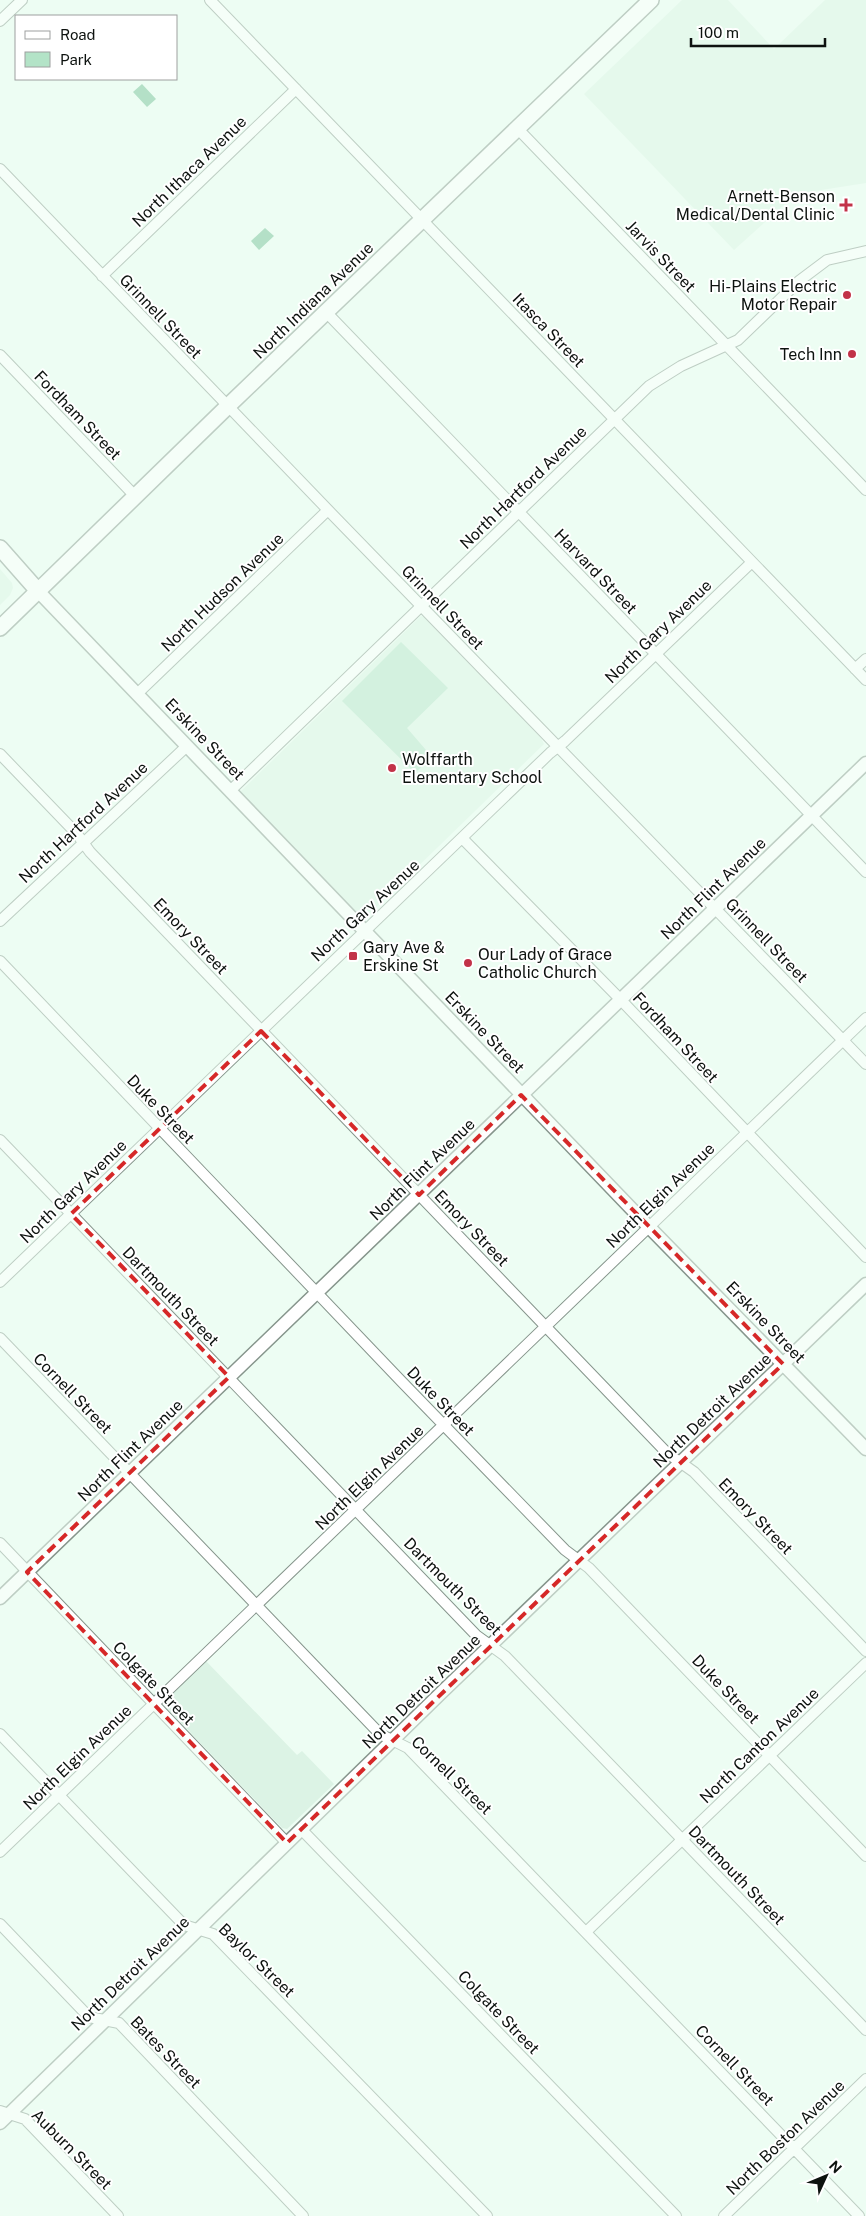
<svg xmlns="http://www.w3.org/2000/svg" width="866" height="2216" font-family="'Public Sans',sans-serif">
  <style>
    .built { fill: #dcf3e5 }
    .green { fill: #b3e3c7 }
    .water { fill: #6fbc93 }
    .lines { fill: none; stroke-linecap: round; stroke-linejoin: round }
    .minor-casing { stroke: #86958c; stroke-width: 12 }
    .tertiary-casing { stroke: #86958c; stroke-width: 15 }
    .secondary-casing { stroke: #86958c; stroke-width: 18 }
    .minor { stroke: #fff; stroke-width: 10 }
    .tertiary { stroke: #fff; stroke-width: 12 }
    .secondary { stroke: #fff; stroke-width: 15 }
    .marked { fill: none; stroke: #d62828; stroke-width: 4; stroke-dasharray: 10 6; stroke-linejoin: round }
    .poi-dot { fill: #c23248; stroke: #fff; stroke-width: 2 }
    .labels { text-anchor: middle; stroke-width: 4; stroke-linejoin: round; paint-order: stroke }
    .street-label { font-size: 16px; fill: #0d120f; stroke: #fff }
    .poi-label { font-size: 16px; fill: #0d120f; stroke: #fff; text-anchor: end }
  </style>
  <rect width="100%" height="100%" fill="#edfdf3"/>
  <path class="built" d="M682,0h46l46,49 51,-49h41v183l-70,11 -62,56 -150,-156z
    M0,569l12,14 1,5 -3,7 -10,10z
    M421,616l3,1 117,121 3,6 -177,172 -6,1 -119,-122 -1,-4z
    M205,1660l92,95 5,-4 32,33 -47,45 -5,-1 -119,-124 -1,-2z"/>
  <path class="green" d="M401,642l47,46 -41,40 25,29 -17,16 -73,-72z"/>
  <path class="water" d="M142,84l14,15 -9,8 -14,-15z
    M265,228l9,8 -15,14 -8,-9z"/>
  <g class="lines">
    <defs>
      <path id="minor" d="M210,0l656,680
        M0,21l22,-21
        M518,129l348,361
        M0,169l328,341 538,554
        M102,276l194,-187
        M326,312l540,560
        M0,355l135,141
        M855,669l11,-10
        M137,694l191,-184
        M0,754l77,80 13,18 577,601 27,19 172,179
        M230,791l419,-405 32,-20 57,-26 61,-59 28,-21 39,-9
        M462,838l158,161 246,258
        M0,921l187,-175
        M0,961l402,421 163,168 24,18 277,288
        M0,1140l476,495 29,21 361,374
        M0,1282l550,-529 15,-12 187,-179
        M0,1338l380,396 28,14 451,468
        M0,1543l287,300
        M0,1734l184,191 29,9 274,282
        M301,1829l375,387
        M0,1852l866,-834
        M0,1924l89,93 30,6 184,193
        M586,1932l280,-269
        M0,2111l25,8 93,97
        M724,2216l142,-137"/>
      <path id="tertiary" d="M38,591l611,636 217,222
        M0,1598l866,-835
        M0,2123l442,-431 424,-408"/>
      <path id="secondary" d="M0,548l38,43
        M0,628l228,-222 423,-406"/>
    </defs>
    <use href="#minor" class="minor-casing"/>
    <use href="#tertiary" class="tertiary-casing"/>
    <use href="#secondary" class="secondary-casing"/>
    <use href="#minor" class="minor"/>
    <use href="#tertiary" class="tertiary"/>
    <use href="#secondary" class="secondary"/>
  </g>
  <path d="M0 0H866V2216H0ZM261,1031l158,164 102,-100 262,269 -496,479 -260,-271 202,-195 -158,-163z" fill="#edfdf3" fill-opacity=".55" fill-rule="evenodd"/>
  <path class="marked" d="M261,1031l158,164 102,-100 262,269 -496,479 -260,-271 202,-195 -158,-163z"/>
  <g class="poi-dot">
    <path d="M843.5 197.5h5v5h5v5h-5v5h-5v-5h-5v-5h5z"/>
    <circle cx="847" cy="295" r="5"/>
    <circle cx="852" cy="354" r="5"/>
    <circle cx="392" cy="768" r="5"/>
    <rect x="348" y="951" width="10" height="10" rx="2.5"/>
    <circle cx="468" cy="963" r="5"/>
  </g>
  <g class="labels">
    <g class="street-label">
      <text transform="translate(189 171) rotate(-44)" y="6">North Ithaca Avenue</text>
      <text transform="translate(661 256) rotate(46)" y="6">Jarvis Street</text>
      <text transform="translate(313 300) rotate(-44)" y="6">North Indiana Avenue</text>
      <text transform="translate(161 316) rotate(46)" y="6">Grinnell Street</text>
      <text transform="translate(549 330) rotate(46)" y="6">Itasca Street</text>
      <text transform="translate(78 415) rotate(46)" y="6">Fordham Street</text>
      <text transform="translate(523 487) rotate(-44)" y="6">North Hartford Avenue</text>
      <text transform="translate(596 571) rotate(46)" y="6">Harvard Street</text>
      <text transform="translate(222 592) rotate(-44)" y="6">North Hudson Avenue</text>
      <text transform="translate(443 607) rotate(46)" y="6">Grinnell Street</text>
      <text transform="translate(658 631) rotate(-44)" y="6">North Gary Avenue</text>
      <text transform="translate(205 739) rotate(46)" y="6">Erskine Street</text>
      <text transform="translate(83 822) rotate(-43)" y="6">North Hartford Avenue</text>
      <text transform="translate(713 888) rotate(-44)" y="6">North Flint Avenue</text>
      <text transform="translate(365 910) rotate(-43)" y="6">North Gary Avenue</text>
      <text transform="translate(191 936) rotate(46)" y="6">Emory Street</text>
      <text transform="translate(767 940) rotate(46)" y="6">Grinnell Street</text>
      <text transform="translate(485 1032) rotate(46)" y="6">Erskine Street</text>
      <text transform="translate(676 1037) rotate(47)" y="6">Fordham Street</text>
      <text transform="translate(161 1109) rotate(46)" y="6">Duke Street</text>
      <text transform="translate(422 1169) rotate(-44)" y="6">North Flint Avenue</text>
      <text transform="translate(73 1191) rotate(-44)" y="6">North Gary Avenue</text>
      <text transform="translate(660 1195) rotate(-44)" y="6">North Elgin Avenue</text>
      <text transform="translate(472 1228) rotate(46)" y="6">Emory Street</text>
      <text transform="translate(171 1296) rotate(46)" y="6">Dartmouth Street</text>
      <text transform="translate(766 1322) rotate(46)" y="6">Erskine Street</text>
      <text transform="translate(73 1393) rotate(46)" y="6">Cornell Street</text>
      <text transform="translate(441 1401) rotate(46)" y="6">Duke Street</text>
      <text transform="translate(712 1410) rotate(-44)" y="6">North Detroit Avenue</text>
      <text transform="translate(130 1450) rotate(-44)" y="6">North Flint Avenue</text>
      <text transform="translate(369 1477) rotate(-44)" y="6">North Elgin Avenue</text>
      <text transform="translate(756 1516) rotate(46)" y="6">Emory Street</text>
      <text transform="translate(453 1586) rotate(45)" y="6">Dartmouth Street</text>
      <text transform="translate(154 1683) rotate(46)" y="6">Colgate Street</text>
      <text transform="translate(726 1689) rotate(46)" y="6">Duke Street</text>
      <text transform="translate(421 1691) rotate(-44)" y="6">North Detroit Avenue</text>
      <text transform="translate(759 1745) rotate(-44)" y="6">North Canton Avenue</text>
      <text transform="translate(77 1757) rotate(-44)" y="6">North Elgin Avenue</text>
      <text transform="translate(452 1775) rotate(44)" y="6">Cornell Street</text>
      <text transform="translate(737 1875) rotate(46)" y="6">Dartmouth Street</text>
      <text transform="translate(257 1960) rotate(44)" y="6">Baylor Street</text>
      <text transform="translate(130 1973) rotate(-44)" y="6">North Detroit Avenue</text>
      <text transform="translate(499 2012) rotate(46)" y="6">Colgate Street</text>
      <text transform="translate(166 2052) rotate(46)" y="6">Bates Street</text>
      <text transform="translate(735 2065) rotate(46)" y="6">Cornell Street</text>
      <text transform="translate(785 2137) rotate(-44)" y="6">North Boston Avenue</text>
      <text transform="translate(72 2149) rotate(45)" y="6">Auburn Street</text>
    </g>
    <g class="poi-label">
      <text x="835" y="202">Arnett-Benson<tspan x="835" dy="18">Medical/Dental Clinic</tspan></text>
      <text x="837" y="292">Hi-Plains Electric<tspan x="837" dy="18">Motor Repair</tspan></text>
      <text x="842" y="360">Tech Inn</text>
      <text x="402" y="765" text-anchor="start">Wolffarth<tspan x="402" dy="18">Elementary School</tspan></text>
      <text x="363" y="953" text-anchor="start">Gary Ave &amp;<tspan x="363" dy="18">Erskine St</tspan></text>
      <text x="478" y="960" text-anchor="start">Our Lady of Grace<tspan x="478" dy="18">Catholic Church</tspan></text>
    </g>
  </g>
  <rect x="15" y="15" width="162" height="65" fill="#ffffff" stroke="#9ea09f"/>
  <rect x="25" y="31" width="25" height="8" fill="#ffffff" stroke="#9ea09f"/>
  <text x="60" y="40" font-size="15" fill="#0d120f">Road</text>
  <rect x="25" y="52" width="25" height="15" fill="#b3e3c7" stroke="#9ea09f"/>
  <text x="60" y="65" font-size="15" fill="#0d120f">Park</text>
  <g transform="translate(826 2176) rotate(46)" stroke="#ffffff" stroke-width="4" paint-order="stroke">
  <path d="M0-4L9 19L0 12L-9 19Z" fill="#0d120f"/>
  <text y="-8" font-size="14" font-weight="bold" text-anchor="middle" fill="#0d120f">N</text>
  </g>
  <path d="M691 38v8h134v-8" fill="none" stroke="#0d120f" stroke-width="2.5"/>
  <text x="698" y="38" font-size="15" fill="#0d120f" stroke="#ffffff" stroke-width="4" paint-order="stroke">100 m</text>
</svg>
